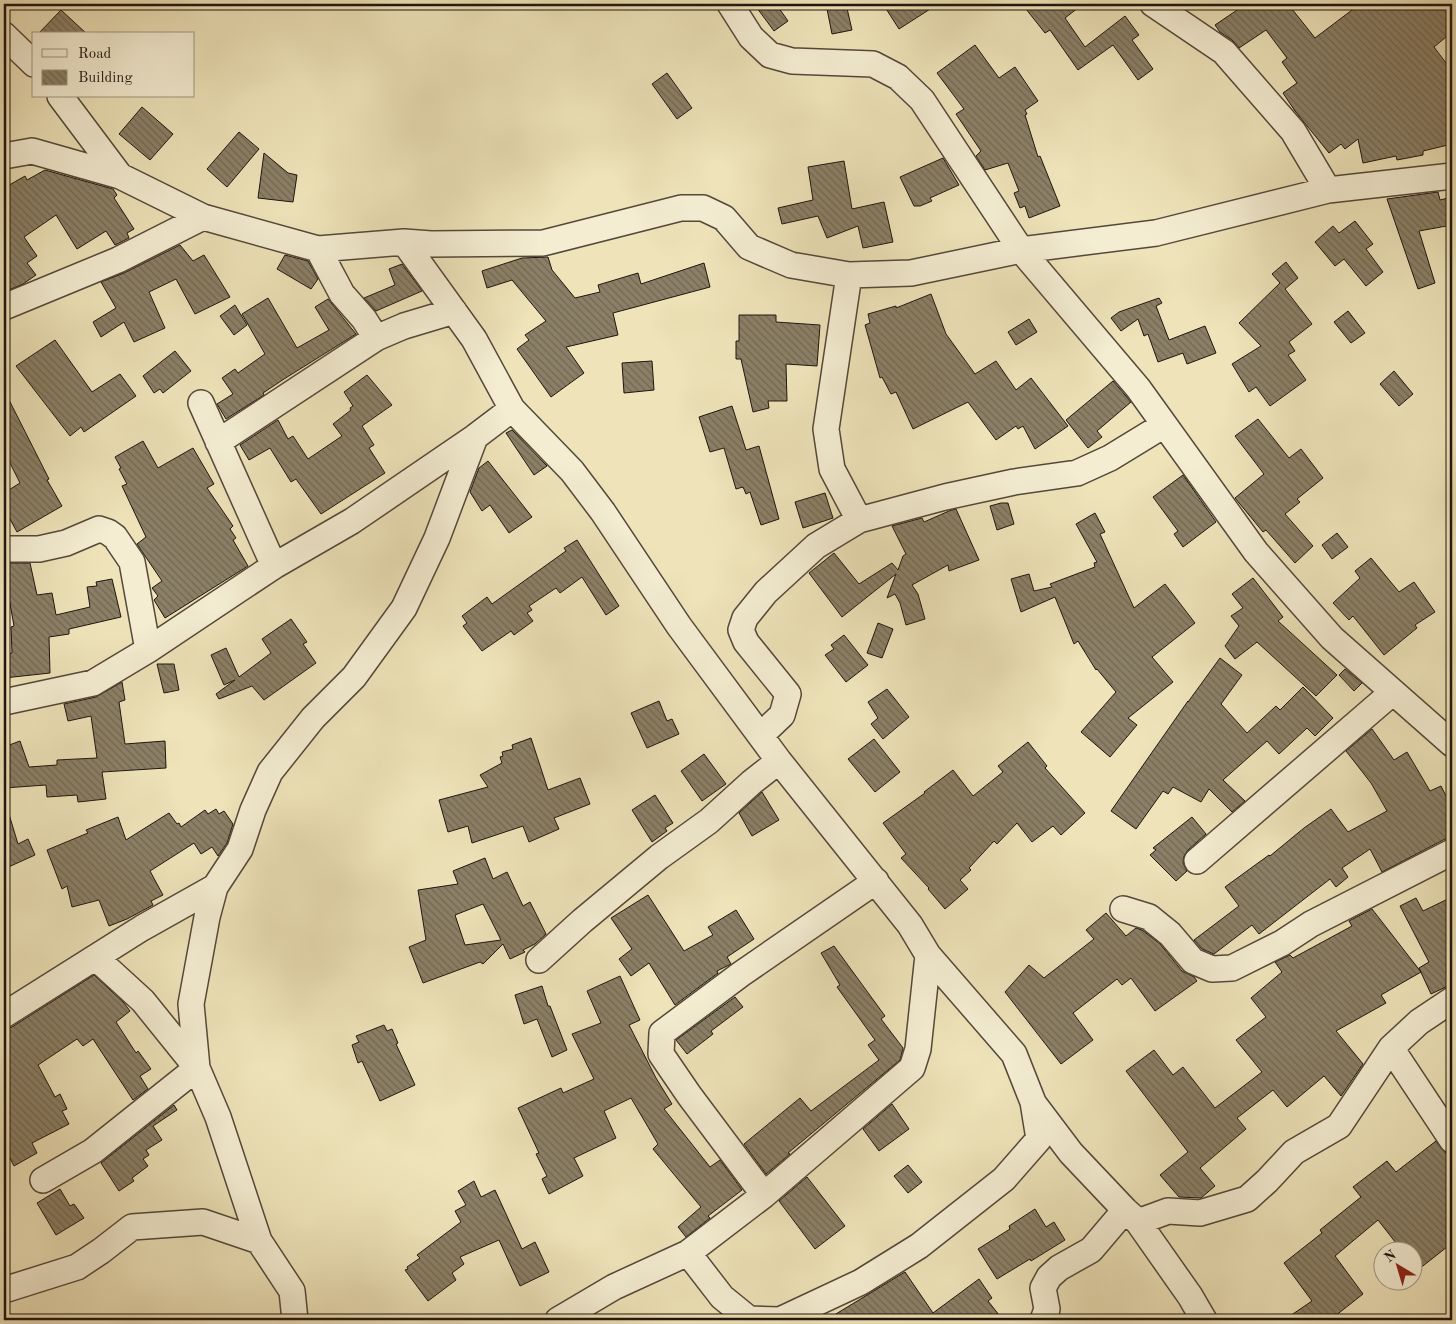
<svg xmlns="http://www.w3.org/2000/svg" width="1456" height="1324" font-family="'Old Standard TT',serif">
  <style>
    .building { fill: url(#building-back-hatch); stroke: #20150f; fill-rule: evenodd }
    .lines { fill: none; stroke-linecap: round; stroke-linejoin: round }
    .minor-casing { stroke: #54483a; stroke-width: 28 }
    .minor { stroke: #f4edd2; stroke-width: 25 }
  </style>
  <defs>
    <pattern id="building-back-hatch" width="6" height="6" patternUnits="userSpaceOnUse" patternTransform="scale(1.25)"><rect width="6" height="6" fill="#8b8067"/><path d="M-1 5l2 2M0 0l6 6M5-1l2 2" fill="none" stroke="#716853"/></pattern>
  </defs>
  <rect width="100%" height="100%" fill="#eee3b9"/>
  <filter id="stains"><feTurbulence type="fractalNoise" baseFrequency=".004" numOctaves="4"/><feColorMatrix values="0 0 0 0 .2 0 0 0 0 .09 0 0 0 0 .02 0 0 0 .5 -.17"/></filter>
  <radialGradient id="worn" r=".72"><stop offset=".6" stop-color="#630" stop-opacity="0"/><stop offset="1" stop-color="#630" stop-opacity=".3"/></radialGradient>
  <path class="building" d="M754,4h22l12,17 -14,10z
    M846,4l6,26 -20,4 -5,-25z
    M883,4h55l-39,25z
    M1022,4h61l-18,14 20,29 40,-31 14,19 -7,5 21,29 -15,11 -25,-35 -35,25 -28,-40 -5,3z
    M1246,4h42l27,34 45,-34h86l6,7v21l-18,15 18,24v13l-2,2 2,11v47l-29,7v4l-26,5 -1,-4 -33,7 -5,-24 -13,10 -4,-5 -12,9 -34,-42 -12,-18 14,-10 -15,-21 5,-4 -21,-28 -27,18 -7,-8 -12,-8 -5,-7z
    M61,10l26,24h-49z
    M975,45l24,33 16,-11 23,34 -13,9 2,4 -2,1 13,42 2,-1 20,50 -31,12 -4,-12 -5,2 -6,-15 5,-2 -11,-28 -23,7 -9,-14 5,-5 -25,-37 8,-5 -27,-36z
    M667,73l25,35 -15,11 -25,-35z
    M142,107l31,27 -23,26 -31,-26z
    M239,132l20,17 -32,38 -20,-18z
    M264,153l24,20 9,2 -4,27 -35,-4z
    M943,158l16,27 -29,13 2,3 -12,5h-6l-14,-29z
    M844,161l8,48 32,-7 9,40 -30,6 -5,-22 -31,12 -9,-22 -36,8 -4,-16 35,-8 -5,-33z
    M45,170l68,19 4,6 -3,3 20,31 -7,4 2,5 -14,7 -9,-14 -29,18 -21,-34 -32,22 13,19 -10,7 9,12 -13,9 -19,8v-104l21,-12 2,4z
    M1438,192l2,8 12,-3v28l-33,6 16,52 -17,6 -31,-90z
    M1355,221l18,23 -7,5 17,23 -17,14 -22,-27 -9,7 -20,-24 18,-16 6,7z
    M180,245l13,16 11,-6 26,42 -35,17 -19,-35 -27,13 16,36 -31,14 -10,-20 -23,15 -8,-15 23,-14 -15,-26 23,-9z
    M285,255l23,6 10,18 -7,10 -34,-20z
    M548,257l4,13 23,28 25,-6 -2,-7 40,-12 3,11 63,-21 6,24 -97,26 5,22 -52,12 18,26 -33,24 -34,-48 12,-9 -4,-5 21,-14 -34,-41 -25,8 -5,-17 40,-13z
    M1286,262l12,16 -13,11 27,35 -23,18 6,9 -7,4 18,25 -36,26 -14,-19 -7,5 -17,-28 29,-18 -22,-23 41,-40 -8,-9z
    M402,264l20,27 -46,20 -12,-13 31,-13 -6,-16z
    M931,294l15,40 29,40 21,-13 20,29 15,-12 37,48 -33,23 -12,-23 -5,3 -2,-3 -20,14 -28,-38 -55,27 -17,-37 -5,2 -9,-17 -2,1 -15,-53 5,-2 -2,-9 28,-8v2z
    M268,298l29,50 32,-18 -14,-23 13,-8 28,35 -72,45 -21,14 1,2 -38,24 -9,-15 16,-10 -11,-16 13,-9 3,4 27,-19 -23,-40z
    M1159,298l3,5 -6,3 13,34 36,-14 11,27 -29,11 -4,-11 -25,9 -10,-28 -4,2 -6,-17 -17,12 -10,-13 8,-6z
    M235,305l12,20 -13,10 -14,-19z
    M1348,311l17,22 -14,10 -17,-21z
    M739,315h37v7l44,3 -3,41 -31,-2 1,37h-19l1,7 -16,4 -12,-53h-5v-18h3z
    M1029,319l8,13 -21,13 -8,-13z
    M55,340l37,52 28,-18 16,22 -52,36 -3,-5 -11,9 -54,-70z
    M175,351l16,20 -28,22 -3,-4 -6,4 -11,-17z
    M652,361l2,29 -30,3 -2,-30z
    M1394,371l19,23 -14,12 -19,-22z
    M367,375l25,30 -30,21 12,19 -5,3 16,25 -64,41 -25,-35 -5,3 -21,-34 -21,12 -9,-15 38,-25 10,19 5,-3 15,23 34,-23 -9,-12 18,-14 -1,-2 3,-2 -9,-14z
    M1113,381l18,21 -34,29 5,6 -14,11 -22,-28z
    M4,390l45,89 -2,1 15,26 -45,26 -13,-24v-15l16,-10 -16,-32z
    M732,406l14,44 13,-4 20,73 -18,6 -11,-33 -4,2 -3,-7 -7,2 -12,-41 -14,4 -11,-35z
    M1258,419l31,39 12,-9 22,29 -26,21 3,3 -15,12 28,32 -18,17 -29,-33 -3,2 -28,-34 29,-24 -29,-38z
    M512,430l35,36 -13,9 -28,-42z
    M143,441l15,27 35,-20 21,36 -7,4 26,38 -3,3 6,9 -3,2 15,26 -83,52 -11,-18 4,-4 -6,-8 10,-7 -25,-37 9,-7 -24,-51 5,-2 -8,-15 2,-1 -6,-11z
    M488,461l44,56 -23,16 -19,-28 -8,6 -12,-19 9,-24z
    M1183,475l33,47 -33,25 -9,-13 4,-3 -25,-34z
    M825,493l8,25 -30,10 -8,-26z
    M1001,503h7l6,21 -17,6 -7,-24z
    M956,509l23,51 -30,11 -1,-6 -36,20 6,9 7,25 -19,6 -6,-22 -5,-9 -8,4 9,-24 -54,43 -33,-44 25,-20 25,31 33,-21 6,7 5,-14 3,-2 -14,-28 30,-8 2,4 25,-11z
    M1095,513l10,19 -5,2 34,74 31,-24 30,39 -43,34 21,25 -45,36 9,7 -27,32 -29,-25 35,-40 -19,-23 -1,1 -18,-29 -4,3 -19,-47 -34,15 -10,-33 18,-5 5,17 18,-4 -2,-3 45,-17 -1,-4 3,-1 -21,-38z
    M1337,533l11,14 -16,12 -10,-14z
    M577,540l42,66 -13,9 -24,-38 -22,16 -4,-5 -27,18 3,4 -5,3 6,8 -19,14 -3,-4 -29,20 -19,-25 4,-3 -5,-7 25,-19 5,7 74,-53 -2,-3z
    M1371,558l28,34 15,-10 21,30 -20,13 2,3 -33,27 -31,-39 -4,4 -16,-17 27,-25 -5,-7z
    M4,563h26l7,32 15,-2 4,22 34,-8 -3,-20 10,-1 -1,-4 16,-3 9,38 -52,12v5l-20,3 1,36 -46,5v-23l8,-2 -1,-26 3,-1 -10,-56z
    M1253,578l30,39 -5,4 59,54 -21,21 -59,-54 -22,17 -10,-13 14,-20 -8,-10 12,-8 -11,-14z
    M291,619l16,23 -4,2 13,19 -52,37 -12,-14 -33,13 -3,-5 19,-14 -11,5 -13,-30 15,-7 13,29 32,-24 -9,-14z
    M878,623l15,6 -11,29 -15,-5z
    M844,635l24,30 -22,17 -21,-27 9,-6 -3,-4z
    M1220,658l22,17 -21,29 26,29 29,-27 4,4 23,-23 30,31 -18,18 -8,-8 -28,26 -12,-13 -44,39 22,21 -13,11 -23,-23 -8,13 -28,-15 -5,7 -5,-3 -27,38 -25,-18 77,-110v1z
    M157,664h17l5,26 -15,3z
    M1345,669l17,14 -8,8 -15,-16z
    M122,682l3,18 -6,2 6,42 40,-3 1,27 -64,4 4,27 -28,3 -1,-7 -30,2 -1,-12 -42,3v-41l16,-6 9,26 28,-2v-5l40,-2 -6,-42 -23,5 -4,-17 32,-7z
    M887,689l22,28 -26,22 -12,-15 7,-6 -10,-16z
    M659,701l8,20 5,-2 7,15 -32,14 -16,-35z
    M1372,729l22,31 13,-8 23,39 11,-5 11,22v30l-7,1 -63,33 -12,-23 -28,19 6,9 -12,10 -6,-8 -71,55 -7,-9 -38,29 -12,-5 -8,-9 45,-34 -14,-19 44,-32 1,1 34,-28 27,-19 17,23 39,-21 -16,-28 -25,-32z
    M531,738l17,52 32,-12 10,26 -36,14 5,11 -30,13 -6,-16 -51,17 -4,-17 -20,6 -9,-32 49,-13 -8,-12 22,-12 -2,-6 3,-1 -1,-4 11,-3 -1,-4z
    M874,739l26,33 -25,20 -27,-33z
    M1028,742l19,24 -2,2 40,45 -24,22 -8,-9 -21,16 -15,-19 -20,21 -3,-3 -25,27 2,2 -11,10 8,9 -23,20 -17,-20 1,-1 -28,-30 5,-4 -23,-31 42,-30 -1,-1 29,-22 20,26 30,-24 -5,-6z
    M704,754l22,30 -24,17 -21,-30z
    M762,792l17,28 -27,16 -13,-23z
    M655,795l18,28 -8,5 2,3 -15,11 -20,-32z
    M216,809l3,5 5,-3 9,13 -6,19 -9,13 -6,-9 -11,7 -7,-11 -44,28 13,24 -12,6 2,4 -26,14 -18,7 -10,-26 -27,7 -5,-21 -5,3 -15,-39 41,-17 -2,-3 32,-13 8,23 43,-27 8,11 2,-1 2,4 24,-17 3,4z
    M4,811h4l10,33 10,-5 7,16 -31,14z
    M1192,817l14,17 -18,16 -4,6 -1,7 4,8 -11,10 -26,-26 6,-5 -3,-2z
    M485,858l8,21 14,-7 16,34 7,-4 16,32 -11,10 -12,6 2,2 -15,7 -7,-15 -20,20 -3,-2 -57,21 -14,-36 17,-7 -8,-50 40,-6 -5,-13zM483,904l18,36 -36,5 -10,-30z
    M648,895l36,56 29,-16 -5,-8 28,-17 18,29 -27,18 4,7 -14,7 1,2 -43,32 -26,-42 -18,13 -12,-17 13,-10 -21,-31z
    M1452,897v87l-21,10 -12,-26 10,-6 -29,-56 16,-8 7,13z
    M1372,909l49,63 -40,23 5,8 -50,28 27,33 -22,32 -17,-20 -37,31 -14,-17 -36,28 9,11 -46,39 15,18 -14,12 -22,-1 -19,-22 28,-23 -62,-81 28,-21 19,25 10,-8 32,41 47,-36 -26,-32 30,-23 -15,-19 31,-26 -7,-10 15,-7 3,3 59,-32 -3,-5z
    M1106,913l20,23 10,-8 6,2 18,14 22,27 12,6 3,4 -42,30 -24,-33 -9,7 -5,-6 -44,34 20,27 -32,24 -56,-72 24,-27 15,13 50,-39 -8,-9z
    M834,946l51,70 -4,3 22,29 -3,12 -112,93 2,1 -24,20 -22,-30 56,-46 11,13 68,-51 -11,-15 7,-5 -38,-53 3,-2 -19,-32z
    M94,975l30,28 6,8 -14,11 20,31 2,-2 13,18 -11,7 8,13 -15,11 -40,-61 -10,7 -6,-7 -39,26 17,32 5,-3 7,15 -5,2 7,13 -37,19 5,10 -23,13 -10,-19v-118l8,-2z
    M620,976l20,44 -11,5 27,53 16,26 -8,5 46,58 10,-7 22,30 -34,26 2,2 -24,19 -8,-10 23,-20 -48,-58 5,-5 -27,-46 -27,13 12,27 -42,20 9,18 -34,18 -7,-15 5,-3 -11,-22 3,-1 -21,-45 43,-20 2,5 31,-14 -22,-45 29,-11 -14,-32z
    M542,986l6,20h2l17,44 -15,7 -15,-38 -13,5 -9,-29z
    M735,997l8,10 -32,24 2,3 -26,20 -11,-14z
    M384,1025l3,6 5,-2 6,14 -2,1 19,41 -35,16 -18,-40 -4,2 -6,-18 7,-3 -3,-6z
    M892,1104l17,25 -30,22 -16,-22z
    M174,1105l3,5 -24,16 9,14 -16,10 3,5 -6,4 5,7 -16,12 2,3 -15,10 -18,-28z
    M1436,1141l16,20v82l-38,30v-21h-11l-25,-32 -43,36 28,38 -33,26h-46l28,-19 -28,-38 38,-30 -2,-3 41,-33 -8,-10 34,-26 9,11z
    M908,1165l14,17 -14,11 -14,-17z
    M807,1177l38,49 -30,23 -36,-48z
    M474,1181l7,16 14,-7 27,59 13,-7 14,30 -29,14 -21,-46 -39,17 4,7 -12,9 4,7 -28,21 -23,-31 3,-1 -1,-2 13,-9 -3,-3 44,-33 -6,-11 11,-6 -8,-14z
    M60,1189l10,17 4,-2 10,14 -28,17 -19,-32z
    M1035,1209l11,18 8,-5 11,18 -34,21 -1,-2 -33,20 -19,-30 32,-20 -1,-3z
    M905,1272l28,41 46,-34 13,19 -4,3 15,19h-177z"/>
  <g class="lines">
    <defs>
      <path id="minor" d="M730,4l21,33 19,18 22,6 81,3 25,13 24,23 99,150 117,138 118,164 76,86 120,106
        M1153,4l71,48 69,79 35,59
        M4,35l30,29
        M60,96l60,80
        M4,156l28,-5 88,25 83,41 115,32 86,-7 27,2 112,-1 138,-35h22l21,10 25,29 42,18 58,10 62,-2 110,-23 135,-17 172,-43 124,-14
        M404,242l70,97 38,70 60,62 31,41 76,114 100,135 131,164 18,30 -10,94 -6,19 -148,127 -76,58 -74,34 -56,33
        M318,249l24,45 22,25 12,19
        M849,275l-23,154 6,40 27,51
        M4,307l114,-47 85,-43
        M201,403l73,163
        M218,442l158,-104 28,-12 50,-15
        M4,549h35l27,-6 33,-14 9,3 7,5 17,25 16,88
        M4,702l89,-19 55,-33 126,-84 78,-45 123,-84 37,-28
        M761,735l21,-20 6,-21 -42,-52 -5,-12 4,-12 21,-26 50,-46 43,-26 86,-23 69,-15 63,-9 33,-15 54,-33
        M1197,861l196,-169
        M1123,909l26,8 21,17 23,27 19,8 20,-1 50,-25 29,-19 141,-72
        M539,960l43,-39 77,-64 50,-36 43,-39 27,-21
        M4,1015l138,-87 73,-41
        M1391,1048l61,92
        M1034,1104l37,49 54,57 13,12 52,74 14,24
        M43,1180l50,-29 104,-83 -54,-67 -47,-43
        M764,1195l-75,-100 -28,-41 1,-21 79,-59 135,-93
        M1138,1222l30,-11 32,2 47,-14 20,-18 27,-29 45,-26 52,-78 28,-26 33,-22
        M688,1253l34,44 27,22 31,1 81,-38 58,-36 85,-67 35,-40 -6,-37 -19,-48 -86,-99
        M4,1290l73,-23 24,-16 31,-24 71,-5 56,19
        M295,1320l-3,-29 -33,-50 -41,-124 -21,-49 -6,-64 16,-87 8,-30 25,-38 13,-39 17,-38 43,-54 41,-41 50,-69 33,-70 38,-101
        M1043,1320l4,-11 -4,-21 6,-11 10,-9 32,-18 34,-40"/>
    </defs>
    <use href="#minor" class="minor-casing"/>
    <use href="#minor" class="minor"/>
  </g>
  <rect width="1456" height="1324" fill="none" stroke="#eee3b9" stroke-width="20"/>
  <rect x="5" y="5" width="1446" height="1314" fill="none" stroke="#20150f" stroke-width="2.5"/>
  <rect x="10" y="10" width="1436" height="1304" fill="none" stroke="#20150f"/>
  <rect x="32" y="32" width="162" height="65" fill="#f4edd2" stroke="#9f9784"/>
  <rect x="42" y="49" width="25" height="8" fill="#f4edd2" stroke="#9f9784"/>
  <text x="78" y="58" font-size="15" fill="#20150f">Road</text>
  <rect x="42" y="70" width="25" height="15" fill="url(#building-back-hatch)" stroke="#9f9784"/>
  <text x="78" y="82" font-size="15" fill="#20150f">Building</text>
  <g transform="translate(1398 1266) rotate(322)"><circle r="24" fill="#f4edd2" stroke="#9f9784"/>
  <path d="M0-4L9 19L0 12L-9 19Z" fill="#8f2418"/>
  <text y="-8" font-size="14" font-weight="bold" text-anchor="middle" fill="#20150f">N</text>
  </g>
  <rect width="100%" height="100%" filter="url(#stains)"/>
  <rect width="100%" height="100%" fill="url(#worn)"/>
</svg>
